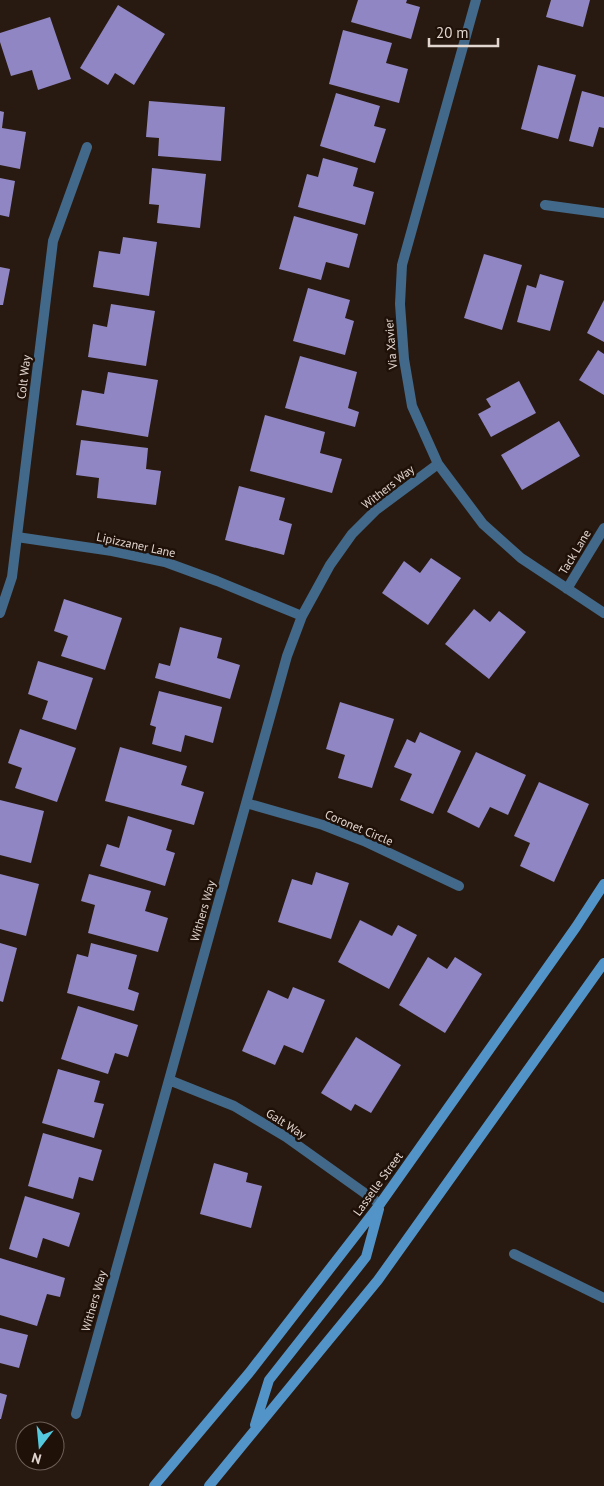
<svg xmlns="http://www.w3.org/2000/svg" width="604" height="1486" font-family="'PT Sans',sans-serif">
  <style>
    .building { fill: #8f86c3 }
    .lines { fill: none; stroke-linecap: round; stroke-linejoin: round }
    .street { stroke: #426989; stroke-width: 10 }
    .secondary { stroke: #5394c8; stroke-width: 10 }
    .labels { text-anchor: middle; stroke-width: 5; stroke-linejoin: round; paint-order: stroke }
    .street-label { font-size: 12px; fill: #e1d6d0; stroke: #1f1008 }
  </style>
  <rect width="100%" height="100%" fill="#291a11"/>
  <path class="building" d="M358,0h49l-1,3 14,4 -9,32 -60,-17z
    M551,0h39l-7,27 -37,-10z
    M118,5l47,29 -31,51 -19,-12 -7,12 -28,-17z
    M50,17l21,62 -33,11 -6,-20 -21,6 -11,-34v-9z
    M343,30l49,13 -6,20 22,6 -9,34 -70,-19z
    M538,65l38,10 -18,64 -37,-10z
    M582,91l22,6v31l-5,-1 -6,20 -24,-6z
    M336,93l44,13 -6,20 12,3 -11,34 -55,-17z
    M149,101l76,6 -4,54 -63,-5 1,-18 -13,-1z
    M0,111l4,1 -2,16 24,4 -6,37 -20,-4z
    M323,158l35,10 -5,18 21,6 -9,33 -67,-18 9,-33 11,3z
    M152,168l54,6 -6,54 -43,-5 2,-18 -10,-1z
    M0,178l15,3 -6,36 -9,-2z
    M294,216l64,18 -9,34 -23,-6 -5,18 -42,-11z
    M123,237l34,5 -8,54 -56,-9 6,-36 21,3z
    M484,254l38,11 -20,65 -38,-12z
    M0,267l10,2 -7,36h-3z
    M540,274l24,7 -14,50 -33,-9 10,-37 9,3z
    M308,288l42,12 -5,18 9,3 -9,34 -52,-14z
    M604,300v42l-17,-9z
    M111,304l44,7 -9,55 -58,-9 5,-33 14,3z
    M598,350l6,4v41l-25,-15z
    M300,356l57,16 -9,36 11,4 -4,15 -70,-19z
    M108,372l50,8 -10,57 -72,-12 6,-35 22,4z
    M519,381l17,32 -45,24 -13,-23 13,-7 -5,-8z
    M265,415l60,17 -5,21 22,6 -10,34 -82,-22z
    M559,421l21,35 -58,34 -21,-35z
    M81,440l67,8 -2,21 15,2 -5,34 -59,-7 2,-20 -23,-3z
    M239,486l46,12 -6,22 13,4 -8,31 -59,-15z
    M431,558l30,20 -33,47 -46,-32 22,-32 16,12z
    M64,599l58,19 -17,52 -44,-14 7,-20 -14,-5z
    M474,609l16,13 9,-11 27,21 -37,47 -44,-35z
    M180,627l42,11 -5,20 23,7 -10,34 -75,-21 4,-15 11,3z
    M38,661l55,17 -17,52 -34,-11 6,-18 -20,-7z
    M159,691l63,16 -9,36 -28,-8 -4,17 -29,-8 4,-17 -6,-2z
    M340,702l54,17 -22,69 -34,-10 7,-23 -19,-6z
    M20,729l56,19 -19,54 -42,-14 7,-20 -14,-5z
    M420,732l41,19 -28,63 -33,-14 12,-26 -18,-7 13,-28 8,4z
    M120,747l67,19 -6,19 23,7 -10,33 -89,-24z
    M476,752l50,23 -18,40 -18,-8 -11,21 -32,-16z
    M539,782l50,22 -35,78 -34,-16 10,-23 -16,-7z
    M0,800l44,11 -13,52 -31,-8z
    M128,816l44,14 -6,20 9,3 -10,33 -65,-20 7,-22 12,4z
    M316,872l33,11 -18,56 -53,-17 14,-43 20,6z
    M0,874l39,10 -13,52 -26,-7z
    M89,874l62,17 -6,20 23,7 -10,34 -70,-19 7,-28 -14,-4z
    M360,920l32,16 6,-11 19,10 -28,54 -51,-27z
    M0,943l17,5 -14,54 -3,-1z
    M91,943l46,12 -9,34 11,4 -5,18 -67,-18 10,-39 11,3z
    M428,957l19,12 8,-12 27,17 -37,59 -46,-28z
    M293,987l32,13 -22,53 -19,-8 -9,20 -33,-14 26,-61 20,9z
    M78,1006l60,19 -10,32 -13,-4 -7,21 -47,-15z
    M356,1037l45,28 -30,48 -16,-9 -4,7 -30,-18z
    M58,1069l42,12 -6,21 10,2 -10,34 -52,-15z
    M43,1133l59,17 -9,31 -14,-4 -6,22 -45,-13z
    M214,1163l34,10 -2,9 16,4 -11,42 -51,-14z
    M25,1196l55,17 -11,34 -26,-9 -6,20 -28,-9z
    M0,1258l65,20 -5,19 -13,-3 -10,32 -37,-11z
    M0,1328l28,7 -9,33 -19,-5z
    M0,1393l7,2 -6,24h-1z"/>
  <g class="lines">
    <path class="street" d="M476,0l-74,265 -2,39 4,55 8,47 26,58 45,60 38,34 83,55
      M545,205l59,8
      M17,537l95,14 53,11 52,19 85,35
      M567,589l37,-61
      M0,613l12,-36 41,-336 34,-94
      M246,803l77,22 41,16 95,45
      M169,1080l65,26 52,31 94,67
      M514,1254l90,44
      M76,1414l211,-758 15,-40 28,-51 22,-31 24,-24 62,-46"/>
    <path class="secondary" d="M255,1425l14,-45 97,-123 13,-48
      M154,1486l95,-113 131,-169 196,-277 28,-43
      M209,1486l169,-206 226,-317"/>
  </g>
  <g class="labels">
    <g class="street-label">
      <text transform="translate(391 344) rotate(-95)" y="4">Via Xavier</text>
      <text transform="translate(24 377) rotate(-83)" y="4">Colt Way</text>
      <text transform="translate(388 487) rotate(-38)" y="4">Withers Way</text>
      <text transform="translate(136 545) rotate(12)" y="4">Lipizzaner Lane</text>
      <text transform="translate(575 552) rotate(-59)" y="4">Tack Lane</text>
      <text transform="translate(359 828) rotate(23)" y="4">Coronet Circle</text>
      <text transform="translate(203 911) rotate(-74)" y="4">Withers Way</text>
      <text transform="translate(286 1124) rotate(33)" y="4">Galt Way</text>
      <text transform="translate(378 1184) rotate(-54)" y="4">Lasselle Street</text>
      <text transform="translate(94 1301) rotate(-74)" y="4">Withers Way</text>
    </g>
  </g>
  <g transform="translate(40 1446) rotate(196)"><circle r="24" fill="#1f1008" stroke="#6d5f58"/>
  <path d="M0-4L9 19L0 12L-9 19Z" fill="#55cadf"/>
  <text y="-8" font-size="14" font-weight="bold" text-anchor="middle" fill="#e1d6d0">N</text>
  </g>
  <path d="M429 38v8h69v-8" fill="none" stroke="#e1d6d0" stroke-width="2.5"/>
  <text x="436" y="38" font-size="15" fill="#e1d6d0" stroke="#1f1008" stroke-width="4" paint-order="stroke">20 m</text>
</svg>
